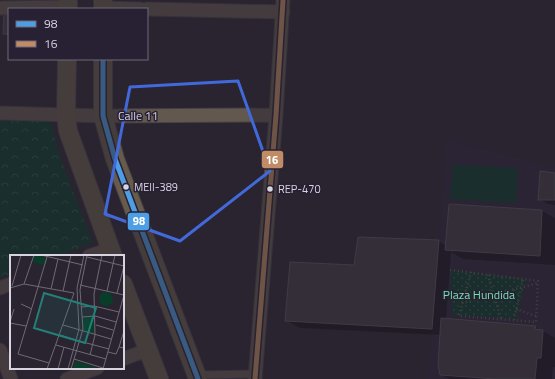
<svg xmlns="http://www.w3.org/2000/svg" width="555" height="379" font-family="'Titillium Web',sans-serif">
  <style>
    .built { fill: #2c243b }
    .grass { fill: url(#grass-dots) }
    .park { fill: url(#park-crowns) }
    .pitch { fill: #083d2a }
    .shadow { fill: #0007 }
    .building { fill: #3e3a43; stroke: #59555f }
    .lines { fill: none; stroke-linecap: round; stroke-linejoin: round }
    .service-casing { stroke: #45414a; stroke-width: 9 }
    .minor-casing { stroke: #45414a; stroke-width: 15 }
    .secondary-casing { stroke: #45414a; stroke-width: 20 }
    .path { stroke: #645e59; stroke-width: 2.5; stroke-dasharray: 1 3; stroke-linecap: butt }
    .service { stroke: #62584e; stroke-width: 7 }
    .minor { stroke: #62584e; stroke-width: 13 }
    .secondary { stroke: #675c4c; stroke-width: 18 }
    .bus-1-casing { stroke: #282033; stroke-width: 8 }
    .bus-2-casing { stroke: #282033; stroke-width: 8 }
    .bus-1 { stroke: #4d9ee5; stroke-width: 5 }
    .bus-2 { stroke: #c18c65; stroke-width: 5 }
    .marked { fill: none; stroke: #4269da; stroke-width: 3; stroke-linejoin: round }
    .bus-dot { fill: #d7d3e0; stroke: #282033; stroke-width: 1.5 }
    .labels { text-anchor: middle; stroke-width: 3; stroke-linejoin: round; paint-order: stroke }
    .bus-label { font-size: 11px; fill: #d7d3e0; stroke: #282033; text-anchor: start }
    .street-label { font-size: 12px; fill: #d7d3e0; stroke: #282033 }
    .park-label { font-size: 12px; fill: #72e4ad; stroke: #282033 }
    .inset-road { fill: none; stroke: #6f6a76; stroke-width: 1 }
    .view { fill: #237f79; fill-opacity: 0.15; stroke: #237f79; stroke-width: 2 }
    .inset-edge { fill: none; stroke: #d7d3e0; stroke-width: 2 }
    .line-badge { stroke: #282033; stroke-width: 1.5 }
    .badge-label { font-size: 11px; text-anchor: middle; font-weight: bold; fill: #fff }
  </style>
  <defs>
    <pattern id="grass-dots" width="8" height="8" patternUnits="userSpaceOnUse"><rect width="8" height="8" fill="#083d2a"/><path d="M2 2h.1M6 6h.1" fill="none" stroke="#2b5849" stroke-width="1.8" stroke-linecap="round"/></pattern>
    <pattern id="park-crowns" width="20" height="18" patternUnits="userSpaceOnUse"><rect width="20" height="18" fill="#083d2a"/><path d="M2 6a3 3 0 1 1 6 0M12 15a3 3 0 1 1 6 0" fill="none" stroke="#2b5849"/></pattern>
  </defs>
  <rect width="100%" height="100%" fill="#29242f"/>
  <path class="built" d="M447,139l108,29v211h-127z"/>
  <path class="grass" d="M450,270l76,9 -9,40 -65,-4z"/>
  <path class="park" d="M0,119h50l9,35 34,89 -34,13h-48v18l-11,4z"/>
  <path class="pitch" d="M453,165l65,3 -2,35 -66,-4z"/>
  <path class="shadow" d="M555,174v31l-7,-1 -9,-5z
    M450,205l92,6 13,7v47l-92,-6 -12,-7 -5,68 90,7 19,11v29h-2l-1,12h-103l-8,-4v-40l-141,-7 -14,-8 69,-54 83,-25 9,5z"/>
  <path class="building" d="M4,13h5v21h-6z
    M540,171l15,2v27h-17z
    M449,204l93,6 -2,46 -95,-6z
    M358,237l81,3 -7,89 -147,-8 5,-59 64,3z
    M441,318l95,8 -1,3 8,1 -2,28h-4l-2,21h-39l-56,-4 -2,-11z"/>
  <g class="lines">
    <defs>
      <path id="service" d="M197,375l58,-1"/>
      <path id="minor" d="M0,8l68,-1
        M103,8l38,1
        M147,9l136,3
        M0,113l103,3 173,-1
        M89,256l21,-7
        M0,288l11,-4
        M0,350l11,29
        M123,359l24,-9
        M67,379l30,-11
        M255,379l21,-264 7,-115"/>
      <path id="secondary" d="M103,0v9
        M68,9v-9
        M67,59l-1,56 2,16 45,125
        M103,59v57l12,43 83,220
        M123,284l36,95"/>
    </defs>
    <use href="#service" class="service-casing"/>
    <use href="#minor" class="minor-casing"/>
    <use href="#secondary" class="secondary-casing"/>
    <path class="path" d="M450,270l88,11 -2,41 -77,-6 12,-44
      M488,275l13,44
      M462,303l76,-20
      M516,309l20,7
      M514,320l9,-41"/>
    <use href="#service" class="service"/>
    <use href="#minor" class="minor"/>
    <use href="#secondary" class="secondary"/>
    <defs>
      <path id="bus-1" d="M103,59v57l12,43 83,220"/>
      <path id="bus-2" d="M255,379l21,-264 7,-115"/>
    </defs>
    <use href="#bus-1" class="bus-1-casing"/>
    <use href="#bus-2" class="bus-2-casing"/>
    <use href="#bus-1" class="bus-1"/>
    <use href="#bus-2" class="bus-2"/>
  </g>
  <path d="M0 0H555V379H0ZM238,81l32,90 -90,70 -75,-27 25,-127z" fill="#29242f" fill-opacity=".55" fill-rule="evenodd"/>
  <path class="marked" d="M238,81l32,90 -90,70 -75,-27 25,-127z"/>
  <g class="bus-dot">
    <circle cx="126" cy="187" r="3.5"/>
    <circle cx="270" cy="189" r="3.5"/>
  </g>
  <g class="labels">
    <g class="bus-label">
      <text x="134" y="191">MEII-389</text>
      <text x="278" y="193">REP-470</text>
    </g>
    <g class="street-label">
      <text x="138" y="120">Calle 11</text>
    </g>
    <g class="park-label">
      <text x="479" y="299">Plaza Hundida</text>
    </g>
  </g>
  <g transform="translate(10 255)">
    <rect width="114" height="114" fill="#29242f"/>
    <path d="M89 44a7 7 0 1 1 14 0a7 7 0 1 1-14 0Z" fill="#083d2a"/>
    <path d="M24,0l12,3 -2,7 -11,-3zM84,62v17l-10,-3 -1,-13zM65,106l23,7 -1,1h-24z" fill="#083d2a"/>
    <path class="inset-road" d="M31,0l42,10M37,2l-29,97 31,9M77,2l37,9M14,29l10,-29M70,30l44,10M2,31l9,-31M0,33l14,-4 50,9 -27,76M41,34l7,-30M53,36l8,-36M97,36l8,-36M107,38l7,-27M11,49l11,5M71,52l13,-1 25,6M72,62l13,-1 21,6M0,67l4,-13M0,68l16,3M53,70l48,14M86,70l17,5M114,76l-5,16 5,1M50,80l16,5M69,86l30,8M46,90l50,14M98,97l8,2 3,-7M80,100l5,-20 -1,-41 8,-39M64,104l29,9M48,114l6,-22M58,114l11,-40 -2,-41 7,-33M61,114l12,-40 -3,-39 7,-35M93,114l21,-74"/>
    <path class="view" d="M34,38l52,15 -11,35 -51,-15z"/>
    <rect width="114" height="114" class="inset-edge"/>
  </g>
  <g class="line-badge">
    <rect x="261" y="150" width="23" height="19" rx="4" fill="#c18c65"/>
    <rect x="127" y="212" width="23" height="19" rx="4" fill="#4d9ee5"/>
  </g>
  <g class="badge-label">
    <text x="272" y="164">16</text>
    <text x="139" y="225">98</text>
  </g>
  <rect x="8" y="8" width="140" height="52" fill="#282033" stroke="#6e6878"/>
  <rect x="16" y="21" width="20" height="6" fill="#4d9ee5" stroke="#6e6878"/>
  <text x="44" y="28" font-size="12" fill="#d7d3e0">98</text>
  <rect x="16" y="41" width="20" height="6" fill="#c18c65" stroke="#6e6878"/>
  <text x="44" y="48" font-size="12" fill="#d7d3e0">16</text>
</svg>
